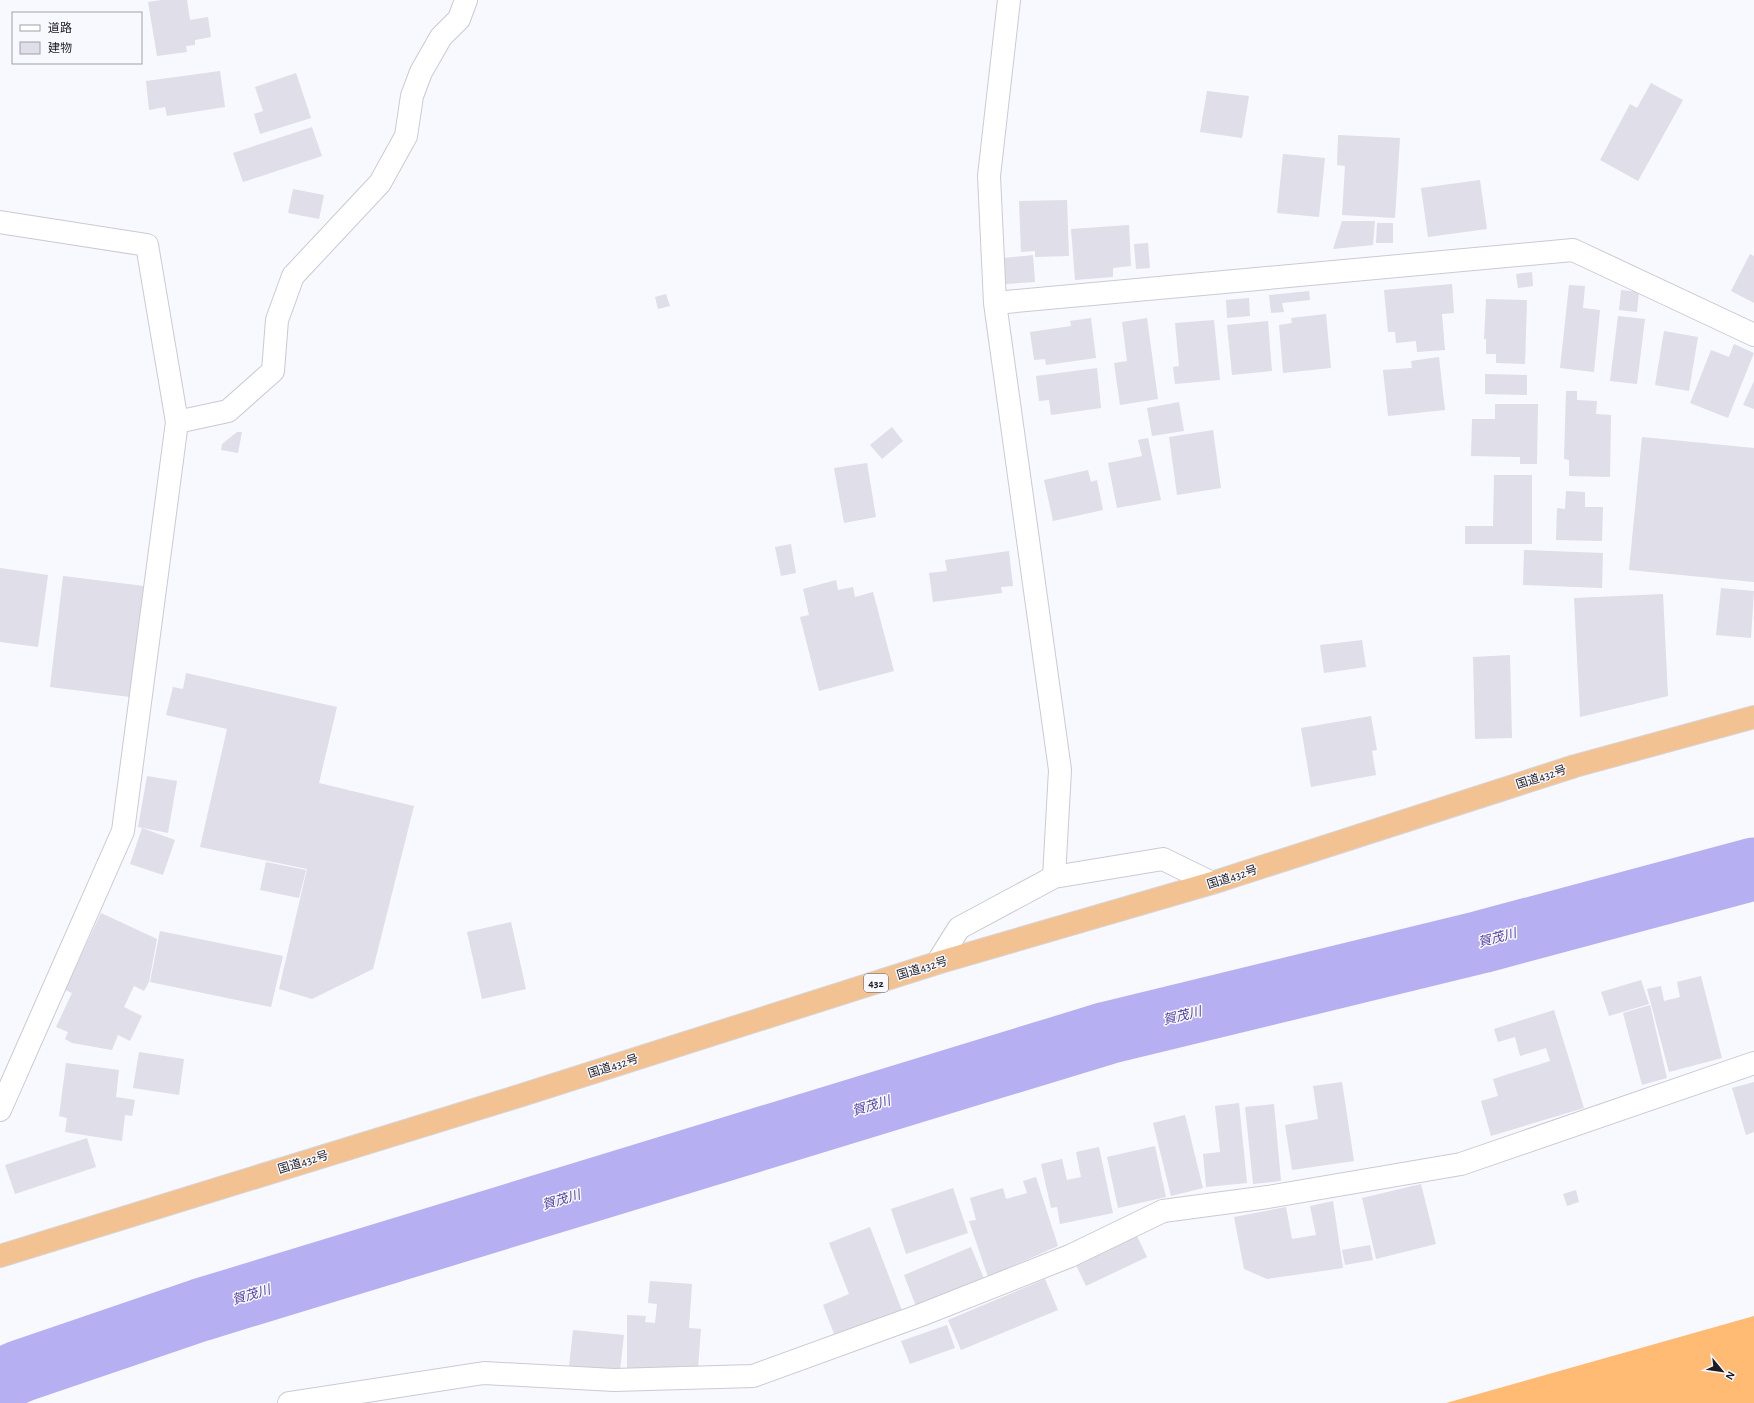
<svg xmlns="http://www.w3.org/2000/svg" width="1754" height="1403" font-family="'Alegreya Sans','Noto Sans JP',sans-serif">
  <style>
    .forest { fill: #ffba74 }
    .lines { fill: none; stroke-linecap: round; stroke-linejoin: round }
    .river { stroke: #b6b0f3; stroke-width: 63 }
    .building { fill: #dfdee9 }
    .minor-casing { stroke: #cbcad5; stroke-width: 24 }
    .highway-casing { stroke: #d6d6d7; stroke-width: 24 }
    .minor { stroke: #fff; stroke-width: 22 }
    .highway { stroke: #f3c292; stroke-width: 22 }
    .labels { text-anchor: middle; stroke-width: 3; stroke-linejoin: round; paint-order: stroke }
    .shield { fill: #f8f8ff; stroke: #5f5f64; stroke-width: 1 }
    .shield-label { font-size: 11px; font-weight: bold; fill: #1d1d21 }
    .street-label { font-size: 12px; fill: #1d1d21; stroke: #f8f8ff }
    .water-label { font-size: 13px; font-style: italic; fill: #503d9c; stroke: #f8f8ff }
  </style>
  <rect width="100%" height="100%" fill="#f8f8ff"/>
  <path class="forest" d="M1754,1316v87h-308z"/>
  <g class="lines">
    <path class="river" d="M0,1380l21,-9 179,-61 907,-277 374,-91 273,-73"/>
  </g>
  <path class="building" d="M161,0h26l3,20 18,-3 3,20 -16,3v5l-9,1 1,6 -30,4 -9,-54z
    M220,71l5,36 -58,9 -2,-9 -16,3 -3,-29z
    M296,73l15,45 -51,16 -6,-20 9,-3 -8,-24z
    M1651,83l32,17 -45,81 -38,-21 30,-56 7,4z
    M1207,91l42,5 -7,42 -42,-6z
    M312,127l10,29 -79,26 -10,-29z
    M1338,135l62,3 -5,80 -53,-3 3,-49 -8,-1z
    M1283,154l42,4 -6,59 -42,-4z
    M1480,180l7,49 -59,8 -7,-49z
    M293,189l31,6 -5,24 -31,-6z
    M1067,200l2,56 -34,1v-6l-14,1 -2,-51z
    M1342,221h33l-2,24 -40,4z
    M1377,223h16v20h-17z
    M1129,225l2,41 -18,2v9l-38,3 -4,-51z
    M1148,243l2,25 -14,1 -2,-25z
    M1750,254l4,2v47l-23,-12z
    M1033,255l2,27 -30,2 -2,-26z
    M1532,272l1,14 -15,2 -2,-14z
    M1452,284l2,29 -12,1 3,36 -28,2 -1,-11 -20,2 -1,-11h-7l-4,-42z
    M1569,285l16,1 -2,22 17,2 -6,62 -34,-4z
    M1621,290l18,2 -2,20 -18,-2z
    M1309,291l1,9 -28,3 2,9 -13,1 -2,-18z
    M666,294l4,12 -12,3 -3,-12z
    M1249,298l1,18 -23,2 -1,-18z
    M1486,299l41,1 -2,64 -29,-1v-9h-10v-15h-2z
    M1326,314l5,54 -48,5 -4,-48 13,-2 -1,-5z
    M1618,316l27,3 -8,65 -27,-3z
    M1091,318l5,40 -50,7 -1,-6 -11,1 -4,-28 41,-6 -1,-5z
    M1147,318l11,81 -38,6 -6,-42 13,-2 -5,-39z
    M1214,320l6,60 -45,4 -2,-17 6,-1 -4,-43z
    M1268,321l4,50 -40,4 -5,-50z
    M1664,331l34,6 -9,54 -34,-6z
    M1734,344l20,9 -26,65 -38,-15 21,-53 18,7z
    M1439,357l6,53 -57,6 -5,-46 29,-2 -1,-7z
    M1097,368l4,40 -50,7 -2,-15 -10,1 -3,-25z
    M1485,374l42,1v20l-42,-1z
    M1754,381v28l-11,-4z
    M1566,391h11v9l20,1 -1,13 15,1 -1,62 -41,-1v-16l-5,-1z
    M1179,402l5,29 -32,5 -5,-28z
    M1495,404h43l-1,60h-17v-7l-49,-1 1,-37h23z
    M892,427l11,14 -21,18 -12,-14z
    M1213,430l8,58 -44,7 -8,-58z
    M237,432h5l-4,21 -17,-3 1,-6z
    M1642,437l112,11v134l-125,-12z
    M1148,438l13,62 -44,8 -9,-45 34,-7 -4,-16z
    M867,463l9,54 -32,6 -10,-55z
    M1088,470l3,12 6,-2 6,30 -50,11 -9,-41z
    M1494,475h38v69h-67v-18h28z
    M1566,491l19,1v15h18l-1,34 -46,-1 1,-32 8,1z
    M791,544l5,29 -15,3 -6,-29z
    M1524,550l79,3 -1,35 -79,-3z
    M1009,551l4,35 -12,1 1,6 -69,9 -4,-29 18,-2 -2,-11z
    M0,568l48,7 -10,72 -38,-5z
    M63,576l81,10 -14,111 -80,-10z
    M836,580l2,10 15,-3 2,10 18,-5 21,79 -75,20 -19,-74 9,-2 -6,-26z
    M1721,588l33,3 -3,47 -35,-3z
    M1663,594l5,102 -88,21 -6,-119z
    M1362,640l4,27 -42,6 -4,-28z
    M1510,655l2,83 -37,1 -2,-82z
    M186,673l151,34 -18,76 95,23 -41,163 -61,30 -33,-10 28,-120 -107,-22 27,-118 -61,-14 7,-28 10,2z
    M1371,716l6,34 -5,1 4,24 -65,12 -10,-59z
    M147,776l30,5 -9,52 -30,-6z
    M142,828l33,12 -12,35 -33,-11z
    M266,862l40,8 -7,28 -39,-8z
    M101,913l56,26 -8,43 -5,9 -10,-5 -10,21 18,9 -12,25 -12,-6 -6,15 -40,-7 -7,-4 3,-7 -12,-5 16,-34 -7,-3z
    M511,922l15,67 -44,10 -15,-67z
    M160,931l123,25 -12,51 -121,-25z
    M1701,976l21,82 -53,14 -22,-83 14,-3 3,15 16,-4 -3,-15z
    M1641,980l8,24 -40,12 -8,-24z
    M1650,1005l17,73 -25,7 -19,-72z
    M1554,1010l30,98 -93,28 -10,-35 17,-5 -5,-17 57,-18 -4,-13 -26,8 -5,-19 -17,5 -4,-13z
    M139,1052l45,7 -5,36 -46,-7z
    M66,1063l53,7 -3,27 19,3 -3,16 -7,-1 -3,26 -57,-9 2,-14 -8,-2z
    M1342,1082l12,79 -62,9 -7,-45 33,-6 -5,-33z
    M1754,1082v50l-8,3 -14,-47z
    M1239,1103l8,80 -41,4 -3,-33 17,-2 -5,-46z
    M1274,1104l7,77 -28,3 -8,-77z
    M1185,1115l18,73 -32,8 -18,-73z
    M87,1138l9,29 -81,27 -10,-29z
    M1155,1146l11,51 -48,11 -11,-51z
    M1099,1147l14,66 -53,11 -3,-17 -6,1 -10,-44 21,-5 5,21 14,-3 -5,-25z
    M1036,1177l22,69 -70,31 -19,-56 7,-1 -6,-22 33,-10 3,11 21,-6 -4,-12z
    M1421,1184l15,60 -60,15 -14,-61z
    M953,1188l15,45 -62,21 -15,-45z
    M1576,1190l3,12 -12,4 -4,-12z
    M1333,1201l10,67 -76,11 -23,-10 -10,-52 52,-10 6,32 24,-4 -6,-29z
    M870,1227l33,86 -67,26 -13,-34 26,-11 -20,-51z
    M1137,1236l10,21 -61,29 -10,-21z
    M1370,1245l3,15 -28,5 -3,-15z
    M971,1247l14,34 -68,28 -13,-34z
    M1045,1279l13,31 -97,40 -13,-30z
    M650,1281l42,3 -3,44 12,1 -4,51 -70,-6v-59l19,1 -1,6 10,1 2,-19 -9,-1z
    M947,1325l8,23 -45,16 -9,-23z
    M573,1330l51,5 -4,36 -51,-5z"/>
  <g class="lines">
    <defs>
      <path id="minor" d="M1009,0l-20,176 6,127 65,467 -6,107
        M0,222l147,23 30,177
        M995,303l578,-53 181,85
        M937,963l22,-35 95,-51 109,-18 49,24
        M0,1110l123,-279 54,-409 51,-11 45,-40 4,-51 16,-44 87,-93 26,-47 6,-40 9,-24 20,-35 18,-18 7,-19
        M289,1403l195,-30 130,7 139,-4 168,-61 149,-59 93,-45 105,-14 193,-33 293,-101"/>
      <path id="highway" d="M0,1256l522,-161 415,-132 275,-80 363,-117 179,-49"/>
    </defs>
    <use href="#minor" class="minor-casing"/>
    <use href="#highway" class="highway-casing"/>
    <use href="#minor" class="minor"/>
    <use href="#highway" class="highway"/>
  </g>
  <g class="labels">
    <rect class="shield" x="864" y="974" width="24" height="18" rx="3"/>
    <g class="shield-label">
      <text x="876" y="987">432</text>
    </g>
    <g class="street-label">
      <text transform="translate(1541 777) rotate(-18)" y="4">国道432号</text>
      <text transform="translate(1232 877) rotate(-18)" y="4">国道432号</text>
      <text transform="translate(922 968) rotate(-17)" y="4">国道432号</text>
      <text transform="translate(613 1066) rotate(-18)" y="4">国道432号</text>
      <text transform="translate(303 1162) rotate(-17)" y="4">国道432号</text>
    </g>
    <g class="water-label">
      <text transform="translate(1497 937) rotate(-15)" y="5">賀茂川</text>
      <text transform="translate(1182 1015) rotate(-14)" y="5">賀茂川</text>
      <text transform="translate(871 1105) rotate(-17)" y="5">賀茂川</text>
      <text transform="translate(561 1199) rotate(-17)" y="5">賀茂川</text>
      <text transform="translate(251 1294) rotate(-17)" y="5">賀茂川</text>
    </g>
  </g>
  <rect x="12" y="12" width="130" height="52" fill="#f8f8ff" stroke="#a0a0a6"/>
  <rect x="20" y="25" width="20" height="6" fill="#ffffff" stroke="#a0a0a6"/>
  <text x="48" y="32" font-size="12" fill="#1d1d21">道路</text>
  <rect x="20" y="42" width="20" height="12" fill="#dfdee9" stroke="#a0a0a6"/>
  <text x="48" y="52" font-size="12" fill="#1d1d21">建物</text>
  <g transform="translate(1722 1371) rotate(119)" stroke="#f8f8ff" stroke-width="3" paint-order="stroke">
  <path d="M0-3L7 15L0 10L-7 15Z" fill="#1d1d21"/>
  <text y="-6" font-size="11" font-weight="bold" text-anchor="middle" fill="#1d1d21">N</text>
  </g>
</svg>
